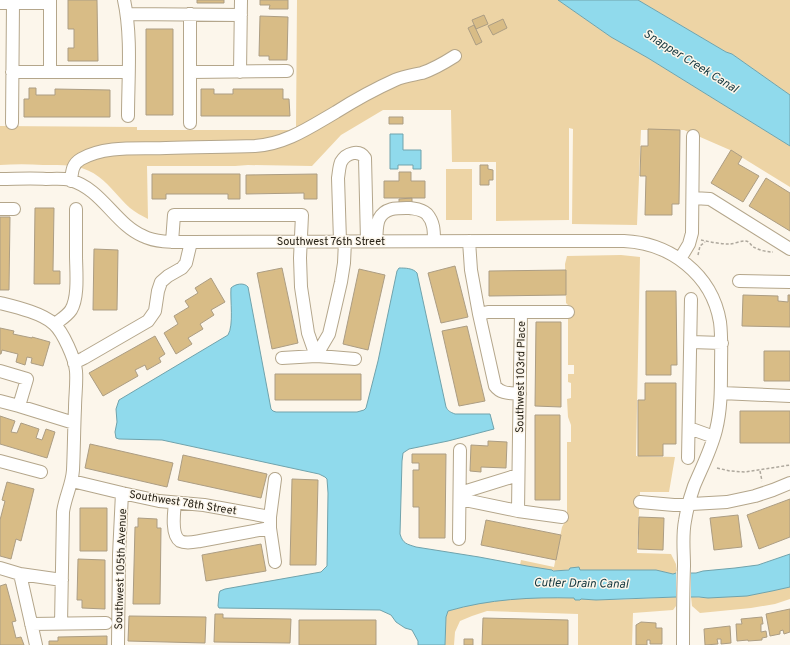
<svg xmlns="http://www.w3.org/2000/svg" width="790" height="645" font-family="Overpass,sans-serif">
  <style>
    .green { fill: #edd4a5 }
    .water { fill: #90daec; stroke: #70a3ac }
    .pier { fill: #fcf6eb }
    .building { fill: #d8bc86; stroke: #ac9d83 }
    .lines { fill: none; stroke-linecap: round; stroke-linejoin: round }
    .minor-casing { stroke: #b4a68b; stroke-width: 14 }
    .path { stroke: #aea89d; stroke-width: 1.5; stroke-dasharray: 3 2; stroke-linecap: butt }
    .minor { stroke: #fff; stroke-width: 12 }
    .labels { text-anchor: middle; stroke-width: 3; stroke-linejoin: round; paint-order: stroke }
    .street-label { font-size: 11px; fill: #272217; stroke: #fcf6eb }
    .water-label { font-size: 12px; font-style: italic; fill: #11353d; stroke: #fcf6eb }
  </style>
  <rect width="100%" height="100%" fill="#fcf6eb"/>
  <path class="green" d="M297,0h261l53,37 37,21 142,88v41l-60,-37 -46,-20h-43l-4,95 -65,-1 1,-95 -4,-1v92l-73,1v-59h-44l-1,-52h-68l-42,25 -29,31 -64,-1 -13,1h-88l1,53c-6,-3 -13,-7 -18,-11 -11,-10 -19,-22 -31,-31 -16,-13 -36,-12 -56,-12 -14,-1 -29,-1 -43,0v-39l137,1v3h159z
    M638,0h152v95l-58,-41 -6,-2z
    M446,169h26v51h-26z
    M621,255l19,2 -4,199 39,1 -6,35h-29l-3,61 34,1 5,10 1,9 -4,1 -17,-4h-76l-1,-3c-23,7 -37,2 -59,-2l1,-5 33,7 8,-40 5,-9v-76h4v-17l-3,-8 -1,-18 4,-1v-15l-3,-1v-8h6v-9h-6v-60l-2,-2 -1,-39 2,-8z
    M790,587v12l-15,5 -24,4 -51,5 -8,-7 -1,-9 17,1 64,-7z
    M676,597v9l-3,4 -40,3 -1,32h-54v-31l-91,-3 -15,5 -12,5 -5,11 -1,13h-9l1,-28 2,-6c40,-12 83,-15 124,-13 9,0 17,2 25,2 26,0 53,-2 79,-3z"/>
  <path class="water" d="M558,0h80l88,52 6,2 58,41v51l-142,-88 -37,-21z
    M390,134h13v16h18v19h-8v-4h-15v4h-8z
    M399,268c6,0 14,0 18,5l29,134c2,4 4,5 9,7h35l4,15 -46,12 -39,8 -6,4 -1,8 -2,73c3,10 7,10 16,13l63,10 48,9 25,4 1,1 16,-1 1,-2 9,-1 1,3h76l17,4 3,-1h20l7,-2 32,-3 23,-3 32,-11v33l-18,4 -25,5 -39,2 -9,-1h-23l-80,3 -15,-1 -1,1h-5l-1,-2c-43,-1 -85,1 -126,13l-2,6 -1,28h-27v-4l-6,-11 -7,-2 -9,-6 -5,-7 -11,-5 -161,-2 -1,-2 1,-12 1,-3 5,-2 96,-17 6,-6 1,-73 -1,-14 -2,-2 -6,-3 -157,-34 -43,-1 -3,-1 -1,-6 2,-10 -1,-13 3,-9 109,-65c6,-10 2,-35 3,-47 4,-4 13,-6 17,-1l23,122 2,2 3,1h81l7,-2 2,-2 12,-47 19,-90z"/>
  <path class="pier" d="M676,571h15v28h-15z"/>
  <path class="building" d="M68,0h29l1,61h-30v-13h6v-19h-6z
    M197,0h27v3h-27z
    M260,0h28v9h-19l1,-4h-10z
    M484,15l4,9 -12,5 -4,-9z
    M260,16l28,1 -1,43h-18v-4h-10z
    M503,19l4,9 -14,7 -5,-9z
    M474,25l8,17 -6,3 -8,-17z
    M146,29h27v86h-27z
    M29,88h7v7h19v-6l55,1v27h-86v-18h5z
    M201,89h13v5h19v-5h50v10h6l1,17h-89z
    M389,117h14v7h-14z
    M648,129l32,1 -1,74h-7v11h-27l1,-39h-6l1,-30h7z
    M731,150l11,7 -4,7 21,12 -16,26 -32,-19z
    M480,165h8v4l5,1v10h-4v5h-9z
    M399,172h12v9h14v17h-41v-17h15z
    M152,174h88v25h-12v-5h-62v5h-14z
    M317,174v25h-13v-6l-58,1v-19z
    M766,178l24,15v38l-41,-25z
    M412,198v16h-13v-15z
    M35,208h19l-1,63h7v13h-26z
    M0,217h10l-1,73h-9z
    M94,249l24,1 -1,60h-24z
    M455,266l13,51 -27,6 -13,-50z
    M282,268l16,75 -26,6 -15,-76z
    M359,269l26,6 -17,75 -25,-6z
    M566,270v25l-77,1v-25z
    M211,278l14,24 -14,8 3,5 -14,9 3,5 -15,9 4,6 -16,10 -12,-21 14,-9 -4,-8 15,-9 -4,-6 13,-8 -3,-5z
    M646,291h30l1,74h-6v10h-25z
    M743,295l35,1v5l10,1v-7h2v32l-48,-1z
    M536,322h25v85l-26,-1z
    M467,326l18,75 -26,5 -17,-75z
    M0,328l14,3 -1,3 19,4v-1l18,5 -7,24 -12,-3 1,-5 -5,-1 -2,8 -9,-3 2,-8 -16,-4 -1,4h-1z
    M155,336l10,18 -6,4 2,4 -14,8 -2,-5 -10,5 3,6 -35,20 -14,-23z
    M764,351h26v30h-26z
    M275,374h86v26h-86z
    M645,383h31v61h-13v12h-25v-56h7z
    M740,411h50v32h-50z
    M535,415h25v85h-25z
    M0,416l15,5 -4,11 6,1 4,-10 18,6 -3,9 6,2 4,-11 9,3 -8,26 -47,-14z
    M488,441l19,1 -1,26 -25,-1v5l-11,-1 1,-26 17,1z
    M90,444l83,19 -6,24 -82,-19z
    M412,454h34l-1,84h-26v-31h-6v-37h6v-7h-7z
    M183,455l84,19 -6,24 -83,-18z
    M292,479l26,1 -2,85h-26z
    M7,482l27,7 -13,52 -5,-2 -5,20 -11,-3v-36l5,-19 -3,-1z
    M790,499v38l-31,12 -12,-34z
    M80,508h27v43h-27z
    M738,515l4,32 -28,3 -4,-32z
    M639,517l25,1 -1,32 -25,-1z
    M138,518l19,1v9h4l-1,76h-27l2,-77h3z
    M486,520l75,15 -5,25 -75,-15z
    M261,544l5,27 -60,10 -4,-26z
    M78,559l27,1v49l-23,-1v-8h-5z
    M6,584l10,37 -4,1 4,16 5,-1 3,8h-24v-59z
    M790,609v23l-6,2 -1,-4 -3,1v3l-10,2 -4,-22z
    M215,614h8v4l68,1 -1,24 -76,-1z
    M129,616l77,1 -1,26 -77,-2z
    M762,617l1,7h-2v8l5,-1 1,6 -5,1v2l-14,1v-1l-11,1 -1,-17h6l-1,-5z
    M483,618l85,2v25h-86z
    M299,620h77v25h-77z
    M641,622l15,1v5h6v16h-12v-4h-3v5h-11v-20z
    M730,626l1,17 -10,1v-5h-4l1,5 -13,1 -1,-16z
    M107,636v9h-58v-4h9v-4z
    M464,639h9v6h-9z"/>
  <g class="lines">
    <defs>
      <path id="minor" d="M50,0v72
        M124,0c8,36 4,79 4,116
        M0,3h50
        M127,14l114,1
        M12,72h116
        M191,72l96,-1
        M240,72l1,-72
        M12,123l1,-120
        M190,123v-109
        M0,179c15,0 31,-1 46,0 8,0 17,-1 24,1 32,9 45,44 73,56 14,7 32,6 48,6l310,-1h123c46,2 88,33 96,81 2,16 1,32 1,48 0,20 0,40 -5,60 -5,20 -14,37 -22,56 -4,11 -7,23 -9,35 -3,15 -1,30 -1,45 -1,27 -1,53 -1,79
        M71,181c1,-9 1,-17 10,-22 24,-14 58,-10 85,-11 29,-1 59,-1 89,-2 31,-2 55,-19 81,-34 19,-12 39,-23 59,-32 9,-4 18,-5 27,-7 12,-4 22,-10 33,-17
        M693,198l17,1 80,50
        M0,209h14
        M340,241l-2,-63c1,-6 1,-11 3,-16 5,-9 18,-13 24,-4l2,83
        M376,241c1,-7 0,-15 3,-22 6,-12 19,-11 31,-11 6,1 12,1 17,6 7,8 7,17 7,27
        M469,241l2,29 8,44 9,-2h33l-2,123 -1,76
        M172,242l2,-27h128l-2,43 1,29 7,46 8,23
        M680,259l9,-15 3,-11 1,-97
        M739,281l51,1
        M0,303c16,4 42,10 54,21 9,8 21,35 22,47 1,12 -1,25 -1,37 -1,21 -1,41 -2,62 -1,15 -8,27 -10,42l-2,112
        M521,312h47
        M479,314l16,72c6,8 15,7 25,8
        M55,324c5,-4 12,-8 16,-14 8,-13 5,-40 5,-55 0,-15 0,-31 0,-46
        M691,342l31,1
        M316,356l13,-22 4,-17 8,-35 3,-19 1,-22
        M282,358l34,-2 15,1 24,2
        M74,363l10,-5 64,-37 7,-10 3,-20 3,-9 7,-6 14,-8 4,-5 5,-21
        M0,371l27,8 -8,27 55,17
        M721,393l69,3
        M0,401l19,5
        M689,428l25,9
        M688,458l3,-159
        M0,461l41,11
        M72,481l50,12 37,8 45,4 66,12
        M460,493l58,-18
        M460,499l58,12 44,6
        M640,502l34,3 53,-3 28,-6 18,-6 17,-7
        M175,503c-1,9 -4,32 5,38 6,3 14,1 20,0l70,-13
        M459,539l1,-89
        M275,562l-5,-34v-11l5,-38
        M0,568l20,6 42,6
        M20,574l16,71
        M31,624l75,-1
        M118,645l1,-90 3,-62"/>
    </defs>
    <use href="#minor" class="minor-casing"/>
    <path class="path" d="M701,240c9,2 19,4 28,4 5,0 11,-3 16,-3 3,0 5,2 7,5 6,4 14,6 21,6
      M698,255l2,-9 5,-4
      M717,468l13,3 15,1 45,-7
      M760,471l2,10"/>
    <use href="#minor" class="minor"/>
  </g>
  <g class="labels">
    <g class="street-label">
      <text x="331" y="245">Southwest 76th Street</text>
      <text transform="translate(520 377) rotate(-89)" y="4">Southwest 103rd Place</text>
      <text transform="translate(183 502) rotate(9)" y="4">Southwest 78th Street</text>
      <text transform="translate(120 569) rotate(-88)" y="4">Southwest 105th Avenue</text>
    </g>
    <g class="water-label">
      <text transform="translate(691 61) rotate(32)" y="4">Snapper Creek Canal</text>
      <text transform="translate(581 583) rotate(1)" y="4">Cutler Drain Canal</text>
    </g>
  </g>
</svg>
